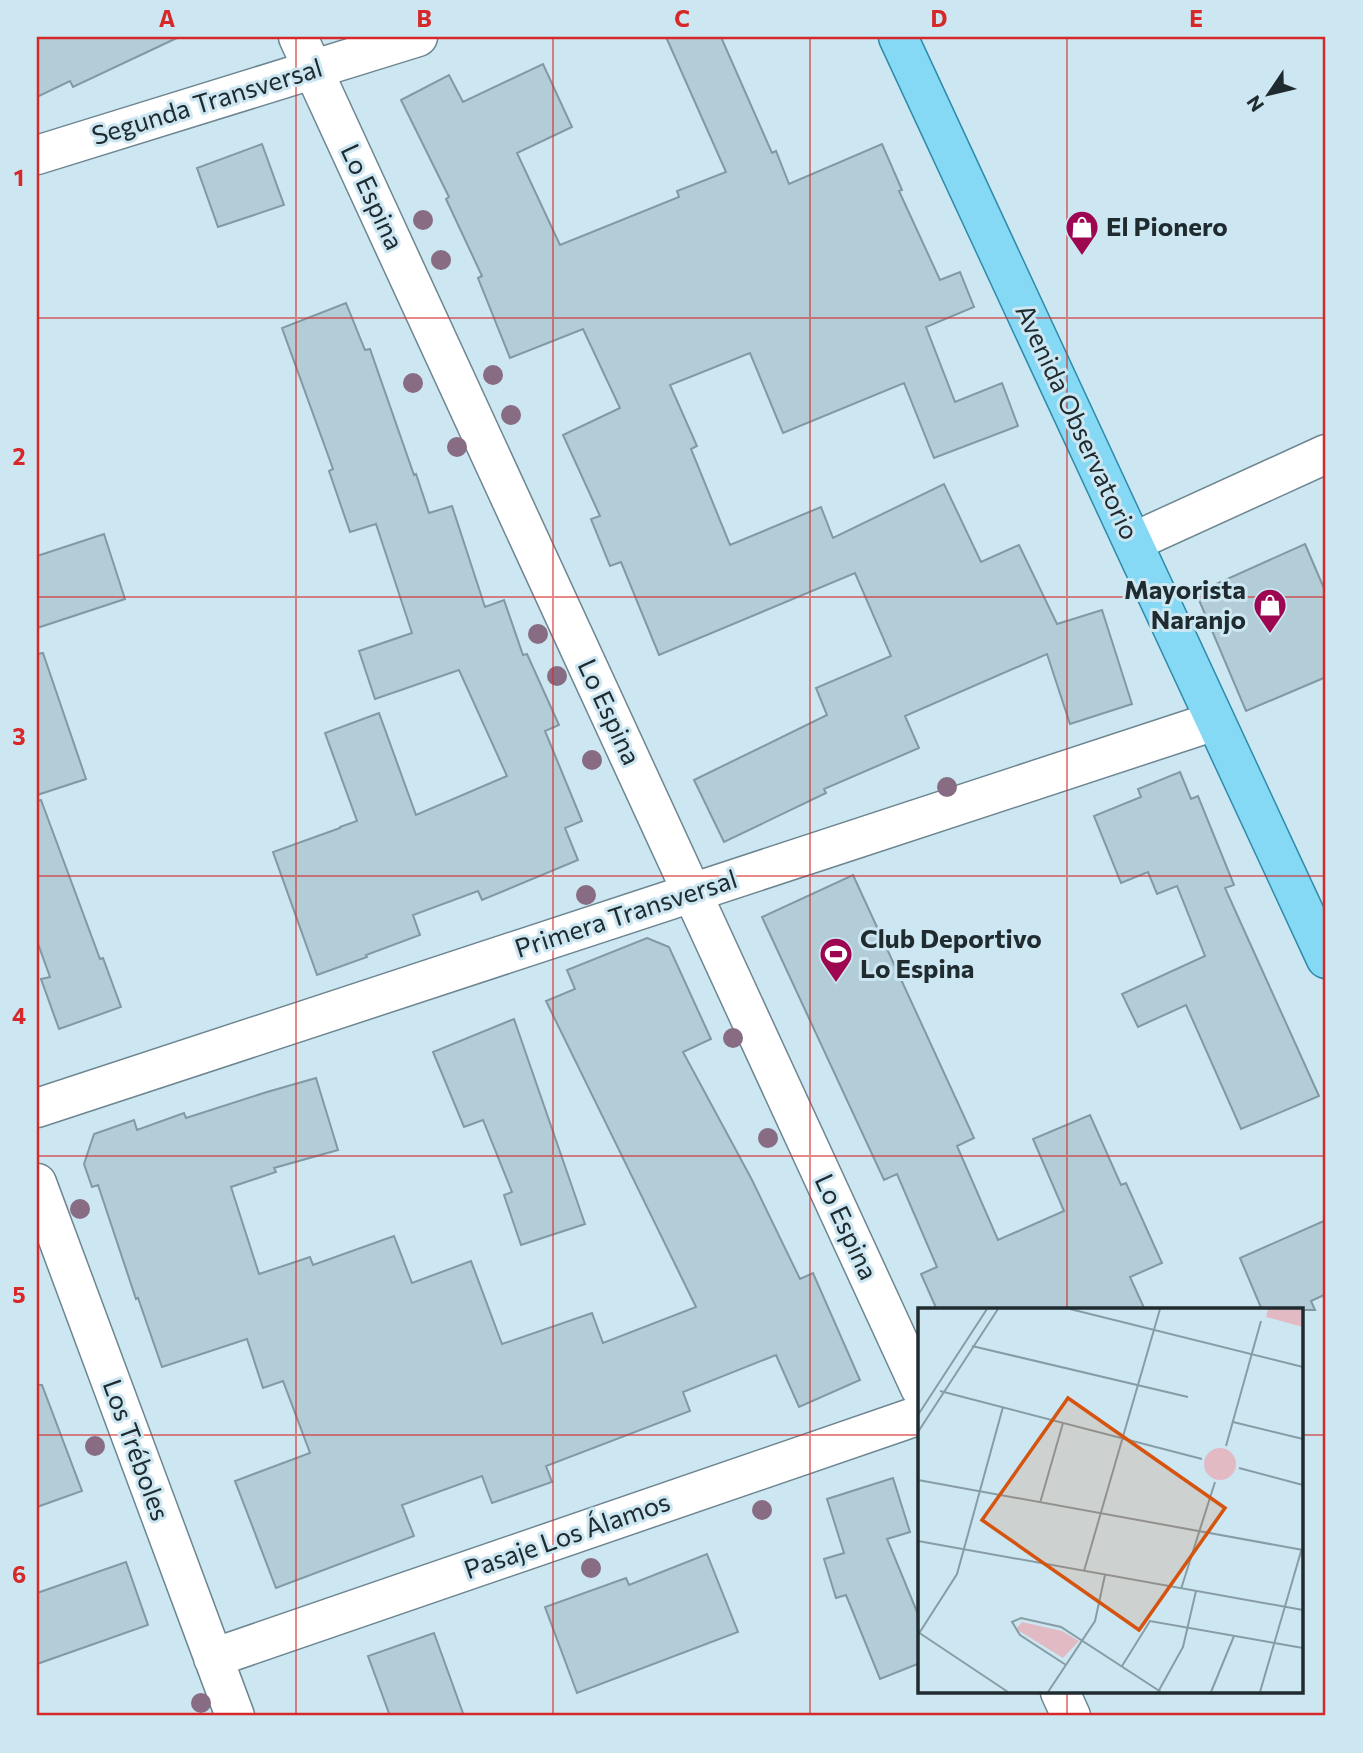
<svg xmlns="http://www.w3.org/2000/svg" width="1363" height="1753" font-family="Commissioner,sans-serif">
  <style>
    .building { fill: #b2ccd8; stroke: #8099a4; stroke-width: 2 }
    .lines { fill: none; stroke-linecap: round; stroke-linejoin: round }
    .minor-casing { stroke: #6e8691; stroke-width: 41 }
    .major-casing { stroke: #2e8baa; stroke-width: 41 }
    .minor { stroke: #fff; stroke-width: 38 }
    .major { stroke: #86d9f4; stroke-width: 38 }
    .tree { fill: #886c83 }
    .grid { fill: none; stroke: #d62828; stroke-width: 2; stroke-opacity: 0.55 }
    .labels { text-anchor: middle; stroke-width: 6; stroke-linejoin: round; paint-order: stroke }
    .street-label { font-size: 26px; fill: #202b2f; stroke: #cce7f2 }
    .poi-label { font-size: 26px; font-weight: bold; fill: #202b2f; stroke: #cce7f2; text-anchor: start }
    .inset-road { fill: none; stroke: #879ca4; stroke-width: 2 }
    .view { fill: #d45410; fill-opacity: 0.15; stroke: #d45410; stroke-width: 3.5 }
    .inset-edge { fill: none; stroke: #202b2f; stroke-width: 3.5 }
    .neatline { fill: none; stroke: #d62828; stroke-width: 2.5 }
    .grid-label { font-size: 23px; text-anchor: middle; font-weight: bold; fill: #d62828 }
  </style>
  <rect width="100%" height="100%" fill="#cce7f2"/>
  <path class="building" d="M37,37h142l-106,50 -3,-6 -33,16z
    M666,37h55l51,116 4,-2 13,33 93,-40 20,46 -3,1 41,89 20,-8 14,35 -48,20 29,75 47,-19 16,43 -84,32 -30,-75 -121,50 -33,-80 -80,32 27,61 -6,3 39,96 91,-38 12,31 111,-54 37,78 38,-17 38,79 45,-14 30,94 -62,20 -23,-70 -142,62 14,32 -95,41 2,4 -102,49 -30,-62 133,-65 -11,-27 75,-32 -36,-83 -196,82 -38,-93 -11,4 -19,-47 9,-3 -37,-81 57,-27 -37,-79 -73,29 -32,-80 4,-2 -36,-77 3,-2 -48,-97 48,-25 14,27 80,-38 29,63 -55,26 43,92 119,-48 -2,-6 49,-19z
    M262,144l22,61 -66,22 -21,-59z
    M346,303l19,47 5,-1 44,126 2,-1 13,39 23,-7 33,101 19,-7 19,55 4,-1 32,71 -14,6 37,90 -17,7 13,32 -96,40 -4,-9 -65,24 7,20 -54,20 1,2 -50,18 -44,-123 67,-24v-1l17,-6 -32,-88 54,-20 37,102 91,-39 -48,-106 -84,29 -16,-48 53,-18 -36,-109 -26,8 -21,-61 4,-2 -51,-141z
    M104,534l21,65 -88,29v-72z
    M1305,544l21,49v84l-80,34 -50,-118z
    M43,653l43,126 -49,16v-141z
    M1180,772l11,27 7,-3 36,89 -9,3 94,208 -78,33 -55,-124 -48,22 -16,-33 83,-38 -28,-70 -20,8 -9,-22 -27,11 -27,-67 47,-19 -3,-8z
    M41,800l59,159 3,-1 18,49 -62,22 -18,-50 9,-2 -13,-36v-140z
    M853,875l121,263 -17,8 41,94 66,-29 -31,-72 57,-24 31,70 5,-2 36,80 -32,14 15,33h-208l-16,-36 16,-7 -40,-93 -13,6 -122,-263z
    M647,938l22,9 42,92 -28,13 68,126 49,101 13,-6 47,107 -61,27 -23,-52 -93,37 7,19 -144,55 6,16 -60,21 -10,-27 -80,29 12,31 -138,52 -41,-107 75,-28 -27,-72 -20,7 -16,-49 -85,28 -24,-69 -2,1 -38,-114 -6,2 -8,-23 10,-30 40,-14 3,10 47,-17 2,5 81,-26 49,-14 22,72 -64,18 2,4 -45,15 28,87 51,-17 3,8 81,-29 18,47 59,-22 31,83 90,-31 11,30 93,-36 -150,-306 29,-12 -8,-19z
    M514,1019l71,205 -64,21 -17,-50 8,-3 -29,-72 -19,7 -31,-75z
    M1326,1220v74l-15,7 4,9h-53l-22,-52z
    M37,1385h5l40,106 -45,16z
    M893,1478l17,54 -23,7 33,80v44l-40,16 -34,-84 -10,3 -12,-39 20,-6 -17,-54z
    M707,1554l31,78 -161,61 -32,-86 81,-29 3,7z
    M126,1562l22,63 -111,39v-71z
    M434,1633l30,83h-74l-22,-60z"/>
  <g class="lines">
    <defs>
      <path id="minor" d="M298,37l622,1351
        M37,155l381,-118
        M1133,542l193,-88
        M37,1108l1178,-387
        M37,1183l198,533
        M213,1658l707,-243
        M1060,1692l11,24"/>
      <path id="major" d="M898,37l428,922"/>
    </defs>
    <use href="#minor" class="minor-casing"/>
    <use href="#major" class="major-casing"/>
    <use href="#minor" class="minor"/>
    <use href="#major" class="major"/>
  </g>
  <g class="tree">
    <circle cx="423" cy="220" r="10"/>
    <circle cx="441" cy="260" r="10"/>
    <circle cx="493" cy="375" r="10"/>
    <circle cx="413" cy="383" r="10"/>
    <circle cx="511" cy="415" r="10"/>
    <circle cx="457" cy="447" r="10"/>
    <circle cx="538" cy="634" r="10"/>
    <circle cx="557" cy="676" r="10"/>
    <circle cx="592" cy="760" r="10"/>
    <circle cx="947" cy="787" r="10"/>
    <circle cx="586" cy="895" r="10"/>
    <circle cx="733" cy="1038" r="10"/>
    <circle cx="768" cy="1138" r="10"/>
    <circle cx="80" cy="1209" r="10"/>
    <circle cx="95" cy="1446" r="10"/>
    <circle cx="762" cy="1510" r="10"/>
    <circle cx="591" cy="1568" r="10"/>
    <circle cx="201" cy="1703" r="10"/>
  </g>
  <path class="grid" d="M296,37v1679M553,37v1679M810,37v1679M1067,37v1273M37,318h1289M37,597h1289M37,876h1289M37,1156h1289M37,1435h883M1302,1435h24M1067,1692v24"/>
  <defs>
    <symbol id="shop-pin" viewBox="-11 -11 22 30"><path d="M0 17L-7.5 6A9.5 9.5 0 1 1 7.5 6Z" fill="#9d0752" stroke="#cce7f2"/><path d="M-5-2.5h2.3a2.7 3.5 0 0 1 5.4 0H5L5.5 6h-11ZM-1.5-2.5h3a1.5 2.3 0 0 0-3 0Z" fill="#fff"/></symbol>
    <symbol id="stadium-pin" viewBox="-11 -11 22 30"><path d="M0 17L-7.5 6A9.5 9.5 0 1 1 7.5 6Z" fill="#9d0752" stroke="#cce7f2"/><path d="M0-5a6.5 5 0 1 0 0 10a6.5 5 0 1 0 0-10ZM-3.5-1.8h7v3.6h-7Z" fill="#fff"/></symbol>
  </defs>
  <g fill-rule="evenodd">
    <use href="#shop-pin" x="1063" y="208" width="38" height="52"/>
    <use href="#shop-pin" x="1251" y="586" width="38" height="52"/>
    <use href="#stadium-pin" x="817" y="935" width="38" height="52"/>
  </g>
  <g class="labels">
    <g class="street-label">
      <text transform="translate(207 102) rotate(-17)" y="9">Segunda Transversal</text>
      <text transform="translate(372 197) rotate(65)" y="9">Lo Espina</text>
      <text transform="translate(1077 422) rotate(65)" y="9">Avenida Observatorio</text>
      <text transform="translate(609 712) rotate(65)" y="9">Lo Espina</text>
      <text transform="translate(626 914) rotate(-18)" y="9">Primera Transversal</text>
      <text transform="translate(846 1227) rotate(65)" y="9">Lo Espina</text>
      <text transform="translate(136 1450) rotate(70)" y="9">Los Tréboles</text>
      <text transform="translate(567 1536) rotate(-19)" y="9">Pasaje Los Álamos</text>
    </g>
    <g class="poi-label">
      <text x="1106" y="236">El Pionero</text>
      <text x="1246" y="599" text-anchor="end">Mayorista<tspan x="1246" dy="30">Naranjo</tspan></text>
      <text x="860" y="948">Club Deportivo<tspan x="860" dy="30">Lo Espina</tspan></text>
    </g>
  </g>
  <g transform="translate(918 1308)">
    <rect width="385" height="385" fill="#cce7f2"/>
    <path d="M350,1h35v18l-37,-10zM286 156a16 16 0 1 1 32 0a16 16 0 1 1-32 0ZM104,314l40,9 17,10 -16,17 -47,-29z" fill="#e1bac4"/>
    <path class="inset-road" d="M152,1l233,58M54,38l216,51M22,83l262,68M0,107l69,-106M315,114l70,17M0,124l80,-123M308,138l35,-125M321,160l64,17M0,172l385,70M122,195l23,-80M0,233l385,69M166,263l76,-262M263,281l34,-107M0,324l90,60M0,327l39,-61 46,-167M148,357l-46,-30 -8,-13 9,-4 40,9 100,65M204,358l28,-45 153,27M130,384l47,-71 10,-46M240,384l25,-45 13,-56M293,384l23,-56M342,384l42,-144"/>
    <path class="view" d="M150,90l157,110 -86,122 -157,-110z"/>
    <rect width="385" height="385" class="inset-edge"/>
  </g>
  <rect width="1363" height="1753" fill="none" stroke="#cce7f2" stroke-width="77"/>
  <g transform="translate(1269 94) rotate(235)" stroke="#cce7f2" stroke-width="5" paint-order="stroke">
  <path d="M0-5L12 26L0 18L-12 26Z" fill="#202b2f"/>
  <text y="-10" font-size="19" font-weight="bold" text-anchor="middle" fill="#202b2f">N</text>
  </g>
  <rect x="38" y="38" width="1286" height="1676" class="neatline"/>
  <g class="grid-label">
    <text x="167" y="27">A</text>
    <text x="424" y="27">B</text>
    <text x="682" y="27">C</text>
    <text x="939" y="27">D</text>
    <text x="1196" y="27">E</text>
    <text x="19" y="186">1</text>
    <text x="19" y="465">2</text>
    <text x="19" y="745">3</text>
    <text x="19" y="1024">4</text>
    <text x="19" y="1303">5</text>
    <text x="19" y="1583">6</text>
  </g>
</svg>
